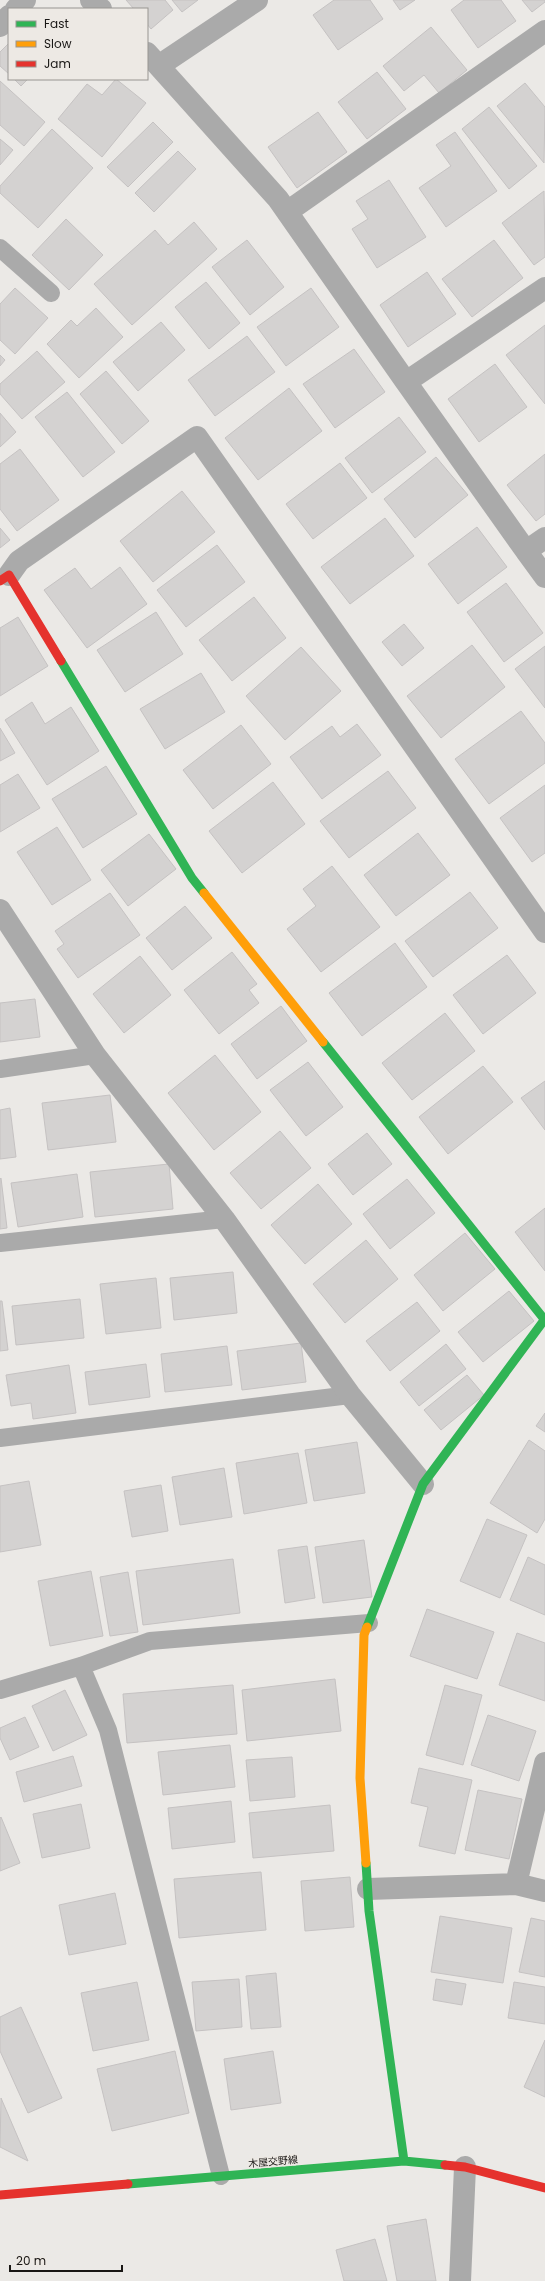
<svg xmlns="http://www.w3.org/2000/svg" width="545" height="2281" font-family="Poppins,'Noto Sans JP',sans-serif">
  <style>
    .building { fill: #d4d2d1; stroke: #c5c2c2 }
    .lines { fill: none; stroke-linecap: round; stroke-linejoin: round }
    .lane { stroke: #aaa; stroke-width: 18 }
    .street { stroke: #aaa; stroke-width: 22 }
    .fast { stroke: #30b455; stroke-width: 9 }
    .slow { stroke: #ff9f0a; stroke-width: 9 }
    .jam { stroke: #e5322d; stroke-width: 9 }
    .labels { text-anchor: middle; stroke-width: 3; stroke-linejoin: round; paint-order: stroke }
    .street-label { font-size: 10px; fill: #191715; stroke: #ede9e4 }
  </style>
  <rect width="100%" height="100%" fill="#ebe9e6"/>
  <path class="building" d="M126,0h39l8,10 -22,19 -4,-5v-15h-13z
    M172,0h26l-16,12z
    M334,0h36l13,19 -45,31 -25,-35z
    M393,0h22l-15,10z
    M464,0h37l15,21 -38,27 -27,-38z
    M522,0h23v2l-13,10z
    M431,27l36,43 -28,23 -15,-18 -20,16 -21,-25z
    M9,43v31l-9,-8v-14z
    M377,72l29,37 -39,30 -29,-37z
    M14,79h14l-7,7z
    M116,79l30,24 -44,54 -44,-38 29,-35 15,11z
    M0,81l45,41 -21,24 -24,-21z
    M525,83l20,24 -1,56 -47,-57z
    M489,107l48,59 -28,23 -47,-60z
    M318,112l29,40 -50,36 -29,-41z
    M153,122l20,20 -45,45 -21,-20z
    M52,129l41,39 -55,60 -38,-35v-7z
    M455,132l42,59 -51,36 -27,-39 32,-22 -15,-21z
    M0,139l13,11 -13,15z
    M178,151l18,18 -42,43 -19,-19z
    M389,180l37,57 -49,31 -25,-39 16,-10 -12,-18z
    M544,191l1,66 -11,8 -32,-42z
    M66,219l37,36 -34,35 -37,-35z
    M194,222l23,27 -85,76 -38,-41 61,-54 13,15z
    M247,240l37,47 -34,28 -38,-48z
    M494,240l29,38 -51,39 -30,-38z
    M427,272l29,42 -48,33 -28,-42z
    M206,282l34,41 -31,26 -34,-42z
    M15,288l33,30 -33,36 -15,-14v-36z
    M311,288l28,39 -53,39 -29,-39z
    M96,308l27,29 -44,41 -32,-34 24,-24 6,6z
    M161,322l24,28 -47,41 -25,-29z
    M545,325v79l-39,-49z
    M247,336l28,36 -60,44 -27,-36z
    M354,349l31,43 -50,36 -32,-44z
    M37,351l28,31 -43,37 -22,-25v-10z
    M0,355l5,5 -5,6z
    M495,364l32,43 -48,35 -31,-43z
    M106,371l43,50 -27,23 -42,-50z
    M289,388l33,43 -64,49 -33,-42z
    M67,392l48,60 -32,25 -48,-60z
    M0,413l16,19 -16,15z
    M399,417l27,35 -54,41 -27,-35z
    M20,449l39,51 -42,31 -17,-22v-45z
    M545,454v60l-9,7 -29,-36z
    M436,457l32,38 -53,43 -31,-39z
    M340,463l27,35 -54,41 -27,-35z
    M182,491l33,41 -62,50 -33,-41z
    M385,518l29,38 -64,48 -29,-37z
    M477,527l30,40 -49,37 -30,-40z
    M0,528l10,12 -10,8z
    M217,545l28,37 -59,45 -29,-37z
    M120,567l27,37 -60,44 -43,-58 31,-22 16,21z
    M506,583l37,50 -39,29 -37,-50z
    M254,597l32,41 -54,43 -33,-41z
    M156,612l27,42 -58,38 -28,-42z
    M18,617l30,49 -48,30v-68z
    M404,624l20,24 -22,18 -20,-24z
    M472,645l33,42 -64,51 -34,-42z
    M545,646v62l-30,-39z
    M301,647l40,44 -56,49 -39,-44z
    M201,673l24,39 -60,37 -25,-40z
    M32,702l13,22 26,-17 28,44 -52,34 -42,-65z
    M521,711l24,32v20l-56,41 -34,-45z
    M357,724l24,31 -59,44 -32,-42 42,-31 8,11z
    M241,725l30,39 -58,45 -30,-39z
    M0,728l15,25 -15,8z
    M106,766l31,48 -54,34 -31,-49z
    M388,771l28,37 -67,50 -29,-37z
    M18,774l22,34 -40,24v-47z
    M273,782l32,42 -63,49 -33,-42z
    M545,785v68l-13,9 -32,-44z
    M57,827l34,53 -39,25 -35,-53z
    M418,833l32,42 -54,41 -32,-41z
    M149,834l27,35 -48,37 -27,-36z
    M332,866l48,61 -59,45 -34,-43 29,-23 -13,-17z
    M470,892l28,36 -65,49 -28,-36z
    M110,893l30,42 -62,43 -21,-29 7,-5 -9,-13z
    M185,906l27,32 -40,32 -26,-32z
    M395,943l32,44 -65,49 -33,-43z
    M232,952l25,32 -8,6 10,13 -40,31 -35,-44z
    M507,955l29,38 -53,41 -30,-39z
    M140,956l31,39 -47,38 -31,-39z
    M35,999l5,38 -40,5v-39z
    M281,1006l26,35 -50,38 -26,-35z
    M445,1013l30,38 -63,49 -30,-37z
    M215,1055l46,57 -47,38 -46,-57z
    M308,1062l35,45 -37,29 -36,-46z
    M483,1066l30,36 -65,52 -29,-37z
    M545,1081v49l-24,-32z
    M110,1095l6,47 -68,8 -6,-47z
    M10,1108l6,49 -16,2v-49z
    M280,1131l31,37 -50,41 -31,-36z
    M367,1133l25,31 -39,31 -25,-31z
    M169,1164l4,45 -78,8 -5,-45z
    M77,1174l6,43 -65,10 -7,-44z
    M1,1178l6,50 -7,1v-50z
    M407,1179l28,34 -45,36 -27,-35z
    M318,1184l34,40 -47,40 -34,-39z
    M545,1208v63l-30,-39z
    M465,1233l30,36 -52,42 -29,-36z
    M366,1240l32,39 -53,44 -32,-39z
    M233,1272l4,41 -63,7 -4,-42z
    M156,1278l5,50 -55,6 -6,-50z
    M509,1291l25,30 -51,41 -25,-30z
    M80,1299l4,39 -68,7 -4,-39z
    M0,1301h2l6,49 -8,1z
    M417,1302l23,29 -50,40 -24,-30z
    M301,1343l5,39 -64,8 -5,-39z
    M446,1344l20,25 -47,37 -19,-24z
    M227,1346l5,39 -67,7 -4,-38z
    M146,1364l4,33 -61,8 -4,-33z
    M69,1365l7,48 -43,6 -2,-16 -20,3 -5,-31z
    M467,1375l17,20 -43,35 -17,-20z
    M545,1413v19l-9,-6z
    M529,1440l16,11v68l-8,14 -47,-30z
    M357,1442l8,51 -51,8 -9,-51z
    M298,1453l9,50 -63,11 -8,-51z
    M224,1468l8,49 -52,8 -8,-48z
    M29,1481l12,64 -41,7v-66z
    M161,1485l7,46 -36,6 -8,-46z
    M487,1519l40,16 -27,63 -40,-17z
    M364,1540l8,57 -49,6 -8,-56z
    M307,1546l8,52 -30,5 -7,-53z
    M528,1557l17,8v50l-35,-15z
    M233,1559l7,54 -97,12 -7,-54z
    M91,1571l12,65 -53,10 -12,-65z
    M128,1572l10,60 -28,4 -10,-59z
    M427,1609l67,23 -17,47 -67,-23z
    M517,1633l28,10v58l-46,-16z
    M335,1679l6,52 -94,10 -5,-51z
    M233,1685l4,49 -110,9 -4,-49z
    M445,1685l37,10 -19,70 -37,-10z
    M65,1690l22,45 -34,16 -21,-45z
    M488,1715l48,16 -17,50 -48,-16z
    M25,1717l14,30 -29,13 -10,-22v-10z
    M230,1745l5,42 -72,8 -5,-43z
    M73,1756l9,30 -58,16 -8,-30z
    M292,1757l3,40 -45,4 -4,-41z
    M419,1768l53,12 -17,74 -36,-8 9,-39 -17,-4z
    M478,1790l44,9 -13,60 -44,-9z
    M231,1801l4,41 -63,7 -4,-41z
    M81,1804l9,44 -48,10 -9,-44z
    M330,1805l4,46 -81,7 -4,-45z
    M1,1817l19,46 -20,8v-53z
    M261,1872l5,58 -87,8 -5,-59z
    M350,1877l4,50 -49,4 -4,-50z
    M115,1893l11,51 -57,11 -10,-50z
    M440,1916l72,12 -9,55 -72,-11z
    M531,1918l14,3v56l-26,-5z
    M276,1973l5,54 -30,2 -5,-53z
    M239,1979l3,48 -46,4 -4,-49z
    M436,1979l30,5 -4,21 -29,-5z
    M137,1982l12,58 -56,11 -12,-58z
    M514,1982l31,5v37l-37,-6z
    M21,2007l41,91 -34,15 -28,-62v-34z
    M545,2040v57l-21,-10z
    M175,2051l14,62 -77,18 -15,-62z
    M273,2051l8,52 -50,7 -7,-51z
    M1,2098l27,63 -28,-14z
    M426,2219l10,62h-39l-10,-55z
    M375,2239l12,42h-43l-8,-31z"/>
  <g class="lines">
    <path class="lane" d="M0,248l51,45
      M0,1069l95,-14
      M0,1243l224,-24
      M0,1438l350,-43
      M81,1666l27,64 113,446
      M0,1690l81,-24 69,-25 219,-18"/>
    <path class="street" d="M91,0l10,9
      M16,9l9,-9
      M0,26l9,-10
      M147,53l131,146 128,183 139,-94
      M160,65l97,-65
      M287,212l258,-181
      M406,382l120,169 19,-13
      M526,551l19,26
      M9,575l10,-14 178,-124 348,495
      M0,910l95,145 129,164 126,176 73,89
      M545,1763l-29,121 29,7
      M368,1889l148,-5
      M460,2281l5,-114"/>
    <path class="fast" d="M61,661l131,217 12,15
      M323,1042l221,277
      M367,1627l56,-143 122,-165
      M366,1863l3,48 35,250
      M128,2184l276,-23 41,4"/>
    <path class="slow" d="M204,893l119,149
      M366,1863l-6,-85 4,-143 3,-8"/>
    <path class="jam" d="M0,581l9,-6 52,86
      M445,2165l20,2 80,21
      M0,2195l128,-11"/>
  </g>
  <g class="labels">
    <g class="street-label">
      <text transform="translate(273 2161) rotate(-5)" y="4">木屋交野線</text>
    </g>
  </g>
  <rect x="8" y="8" width="140" height="72" fill="#ede9e4" stroke="#989591"/>
  <rect x="16" y="21" width="20" height="6" fill="#30b455" stroke="#989591"/>
  <text x="44" y="28" font-size="12" fill="#191715">Fast</text>
  <rect x="16" y="41" width="20" height="6" fill="#ff9f0a" stroke="#989591"/>
  <text x="44" y="48" font-size="12" fill="#191715">Slow</text>
  <rect x="16" y="61" width="20" height="6" fill="#e5322d" stroke="#989591"/>
  <text x="44" y="68" font-size="12" fill="#191715">Jam</text>
  <path d="M10 2265v6h112v-6" fill="none" stroke="#191715" stroke-width="2"/>
  <text x="16" y="2265" font-size="12" fill="#191715" stroke="#ede9e4" stroke-width="3" paint-order="stroke">20 m</text>
</svg>
